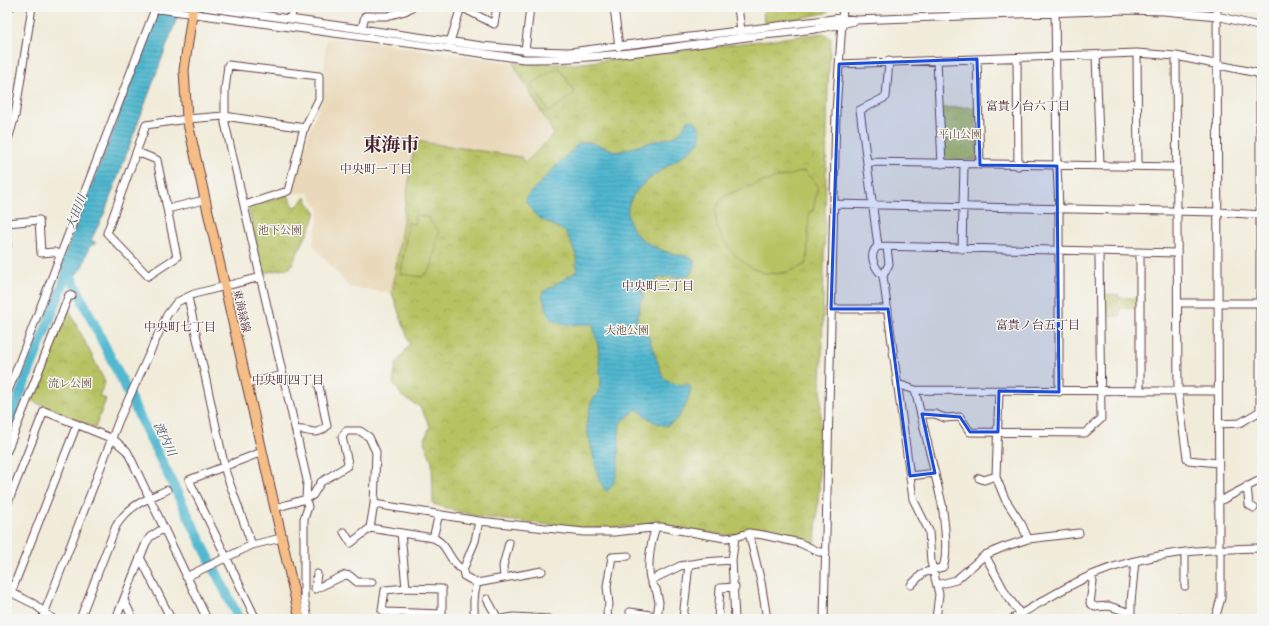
<svg xmlns="http://www.w3.org/2000/svg" width="1269" height="626" font-family="Vollkorn,'Noto Serif JP',serif">
  <style>
    .built { fill: #e9d9ba }
    .park { fill: url(#park-crowns); stroke: #807148 }
    .pitch { fill: #b7c364; stroke: #807148 }
    .water { fill: url(#water-rules); stroke: #4e6c7e }
    .lines { fill: none; stroke-linecap: round; stroke-linejoin: round }
    .river { stroke: #51b8d0; stroke-width: 10 }
    .minor-casing { stroke: #633e45; stroke-width: 9 }
    .major-casing { stroke: #633e45; stroke-width: 11 }
    .minor { stroke: #fff; stroke-width: 7 }
    .major { stroke: #f6be87; stroke-width: 9 }
    .marked { fill: #1d4ed8; fill-opacity: 0.2; stroke: #1d4ed8; stroke-width: 3; stroke-linejoin: round }
    .labels { text-anchor: middle; stroke-width: 3; stroke-linejoin: round; paint-order: stroke }
    .park-label { font-size: 11px; fill: #6b503c; stroke: #f6f6f2 }
    .street-label { font-size: 11px; fill: #4a1f2b; stroke: #f6f6f2 }
    .neighbourhood-label { font-size: 12px; fill: #4a1f2b; stroke: #f6f6f2 }
    .water-label { font-size: 12px; font-style: italic; fill: #4c5565; stroke: #f6f6f2 }
    .town-label { font-size: 19px; font-weight: bold; fill: #4a1f2b; stroke: #f6f6f2 }
  </style>
  <defs>
    <pattern id="park-crowns" width="20" height="18" patternUnits="userSpaceOnUse"><rect width="20" height="18" fill="#b7c364"/><path d="M2 6a3 3 0 1 1 6 0M12 15a3 3 0 1 1 6 0" fill="none" stroke="#9fa757"/></pattern>
    <pattern id="water-rules" width="6" height="5" patternUnits="userSpaceOnUse"><rect width="6" height="5" fill="#51b8d0"/><path d="M0 2.5h6" fill="none" stroke="#4595a9"/></pattern>
  </defs>
  <rect width="100%" height="100%" fill="#f6f6f2"/>
  <filter id="ink" filterUnits="userSpaceOnUse"><feTurbulence type="fractalNoise" baseFrequency=".025" numOctaves="2"/><feDisplacementMap in="SourceGraphic" scale="8" xChannelSelector="R" yChannelSelector="G"/><feConvolveMatrix kernelMatrix="1 2 1 2 8 2 1 2 1" color-interpolation-filters="sRGB"/></filter>
  <filter id="wash" filterUnits="userSpaceOnUse"><feTurbulence type="fractalNoise" baseFrequency=".012" numOctaves="4" result="noise"/><feDisplacementMap in="SourceGraphic" scale="16" xChannelSelector="R" yChannelSelector="G"/><feGaussianBlur stdDeviation="0.9" result="paint"/><feColorMatrix in="noise" values="0 0 0 0 0 0 0 0 0 0 0 0 0 0 0 0 0 1.4 0 .05"/><feComposite in="paint" operator="in"/></filter>
  <g filter="url(#wash)">
    <rect width="100%" height="100%" fill="#f1ecda"/>
    <path class="built" d="M341,38l172,25 42,71 -30,29 -110,-22 -23,152 -43,-6 -36,-42 7,-36 -12,-16h-18l23,-72 9,-19 4,-63z"/>
    <path class="park" d="M763,7h70l-7,6 -62,12z
      M824,33l7,6 -3,47 -9,404 -4,54 -47,-12 -16,-1 -24,5 -69,-11 -72,4 -108,-12 -46,-13 -1,-43 -8,-19 6,-16 -10,-19 -17,-10 -10,-14 3,-19 14,-20 -18,-51 23,-152 106,16 4,6 29,-29 -41,-71 62,1z
      M976,107l2,53 -32,1 -2,-2 -3,-51z
      M288,195l5,12 4,-1 9,-9 3,7 7,7 -3,11 -23,46 -27,5 -15,-66z
      M1102,294l17,1v3h19v10h-18v8l-18,1z
      M68,308l37,74 -6,14 7,3 -11,29 -65,-28 35,-91z"/>
    <path class="pitch" d="M559,67l16,26 -26,19 -18,-28z
      M804,171l14,14 -5,25 -4,2 -2,51c-13,8 -25,12 -41,10 -25,-4 -65,-47 -45,-73 10,-12 66,-24 83,-29z
      M415,215l14,2v3l10,12 -8,37 -9,8 -21,-3 7,-51 7,1 2,-5h-3z"/>
    <path class="water" d="M158,7h23l-77,207 -13,26 5,3 -7,4 -7,21 -13,14 -9,-16 56,-143z
      M693,119c7,6 10,17 5,24 -19,22 -80,42 -69,78 3,9 9,16 17,21 8,5 19,10 28,12 7,2 14,0 20,6 2,25 -23,14 -34,18 -7,2 -10,7 -17,8l-1,6 2,6 -4,4c0,16 -8,15 3,32l5,1 15,42c8,6 15,10 25,7l3,4c-4,16 -8,30 -25,38l-12,-4 -17,-13 -17,14c-3,16 3,61 -14,68l-7,-11 -13,-55 5,-22 10,-16 -3,-42 -5,-19 -1,-2 -25,1 -17,-6 -8,-24 1,-3 34,-21 -1,-16 -8,-19 -4,-5 -27,-14 -11,-15 1,-6 52,-53 10,-1 29,10 33,-10 22,-5 8,-6 6,-9z"/>
    <g class="lines">
      <path class="river" d="M68,271l171,348
        M7,428l64,-164"/>
    </g>
  </g>
  <g filter="url(#ink)">
    <g class="lines">
      <defs>
        <path id="minor" d="M144,7l380,52c73,1 144,-11 215,-21 38,-5 78,-7 115,-17
          M204,7l278,39 50,5 38,1 271,-34 15,2 270,-10 38,1 53,5 45,11
          M461,7l33,17 3,-17
          M614,7l5,40
          M738,7l3,24
          M1055,7l2,159 2,42v184
          M1217,7l2,542
          M7,8l4,-1
          M290,19l4,-12
          M362,28l3,-12h22l18,-5 7,-4
          M449,45l12,-38
          M525,51l5,-44
          M1137,53l1,113
          M1096,55l4,110
          M1176,56l2,335 9,67 1,2 30,3
          M977,59l3,106
          M1017,59l1,107
          M937,61l5,103
          M839,64l298,-11 39,3 86,18
          M1260,74v338
          M7,118l8,-2
          M7,143l8,-27 17,-109
          M137,152l20,8 20,97 -29,19 -41,-43 39,-108 41,-6 37,-3 81,12
          M867,162l310,5
          M833,204l385,8 44,3
          M245,205l43,-14 15,-60 16,-32v-23l-91,-11 -3,25v33l82,357 -1,19 -31,9
          M167,209l37,-9
          M7,223l32,-3 2,33 13,-1 6,3
          M7,235v11
          M878,246l-18,-136 26,-13 3,-36
          M962,249l2,-85
          M1140,252v138
          M883,276l6,-12 -2,-17
          M188,297l38,176 26,72
          M1178,303h84
          M831,309h57
          M246,384l37,-9
          M898,384l17,6c101,1 202,0 303,1
          M999,391l-3,86 9,22 17,26 6,14
          M7,394l148,-385
          M922,414h13l10,4 15,-1 10,15 115,1 16,-14 -2,-167
          M1218,424l22,-1 22,-13
          M296,430c13,-2 19,8 31,-4l-8,-40
          M7,451l62,-156 3,1
          M910,476l25,-3
          M979,478l5,2 12,-4
          M1247,486l2,19 5,3
          M1218,502l44,-23
          M374,504l105,17
          M7,505l37,-94 69,28 14,12 6,12 74,156
          M656,527c-5,14 -13,52 0,62l3,13 -2,16 2,1
          M370,528l63,10 6,-24
          M401,533l5,55 -21,2 -3,20 4,2 56,2v-25l-36,-1
          M749,533l12,49 6,37
          M735,537l14,-4 14,2 37,8 19,9h7
          M433,538c15,5 16,25 30,32
          M1185,552v34
          M985,555l21,39 18,25
          M140,557l31,62
          M317,574l-2,15 30,-14 5,1 7,6h15
          M1091,576l2,6 -3,21 5,4 14,-1 22,7
          M186,577l66,-32 29,-7
          M504,578l-1,-12 6,-23
          M651,580l29,-14 24,-4 28,-2
          M477,583l65,-12
          M911,585l12,-12 20,-6c6,-14 1,-48 -1,-63l-27,-114
          M937,585l19,-5 29,-25 19,-8 24,-8 51,-6
          M8,591l26,13 19,15
          M11,593l66,-169
          M487,599l11,20
          M124,600l9,19
          M630,612l28,4
          M42,619l77,-199 48,-105 10,-13 17,-8 67,-17
          M80,619l36,-93c13,-21 29,-26 51,-36
          M116,619l30,-76 4,-6 14,-9
          M256,619l-67,-139 73,-28
          M308,619l-4,-21v-79l4,-12 -2,-8 7,-4 8,-13 26,-16 1,-3 -6,-26 4,-6h14l9,6 7,15 -2,52 -4,24 -19,15 -7,-11
          M475,619c-2,-13 -2,-23 2,-36l-13,-7 -1,-6 12,-29 4,-20 105,11h30l47,-5 64,11 10,-1 -3,23 3,59
          M501,619l13,-2 35,2
          M608,619l-1,-7 2,-7 -2,-19 5,-29 16,-1
          M683,619l6,-55
          M718,619l2,-31 15,-1
          M824,619l12,-507 7,-105
          M936,619l3,-25 -8,-32 -2,-31 -16,-32 -30,-223c-8,-8 -16,-21 -5,-30l299,7
          M1012,619c27,-15 52,-32 80,-44 54,-23 113,-26 170,-27
          M1131,619v-17l4,-41
          M1179,619l2,-1
          M1215,619l6,-21v-49"/>
        <path id="major" d="M193,7l-9,63 3,49 113,500"/>
      </defs>
      <use href="#minor" class="minor-casing"/>
      <use href="#major" class="major-casing"/>
      <use href="#minor" class="minor"/>
      <use href="#major" class="major"/>
    </g>
  </g>
  <path class="marked" d="M977,59l3,106 77,1 2,226 -60,-1 -1,41h-28l-10,-15 -38,-3 13,59 -25,3 -22,-167h-57l8,-245z"/>
  <g class="labels">
    <g class="park-label">
      <text x="960" y="138">平山公園</text>
      <text x="280" y="234">池下公園</text>
      <text x="627" y="334">大池公園</text>
      <text x="70" y="387">流レ公園</text>
    </g>
    <g class="street-label">
      <text transform="translate(242 311) rotate(77)" y="4">東海緑線</text>
    </g>
    <g class="neighbourhood-label">
      <text x="1028" y="110">富貴ノ台六丁目</text>
      <text x="376" y="173">中央町一丁目</text>
      <text x="658" y="290">中央町三丁目</text>
      <text x="1038" y="329">富貴ノ台五丁目</text>
      <text x="180" y="331">中央町七丁目</text>
      <text x="288" y="384">中央町四丁目</text>
    </g>
    <g class="water-label">
      <text transform="translate(76 212) rotate(-69)" y="4">大田川</text>
      <text transform="translate(165 439) rotate(64)" y="4">渡内川</text>
    </g>
    <g class="town-label">
      <text x="391" y="151">東海市</text>
    </g>
  </g>
  <rect width="1269" height="626" fill="none" stroke="#f6f6f2" stroke-width="24"/>
</svg>
